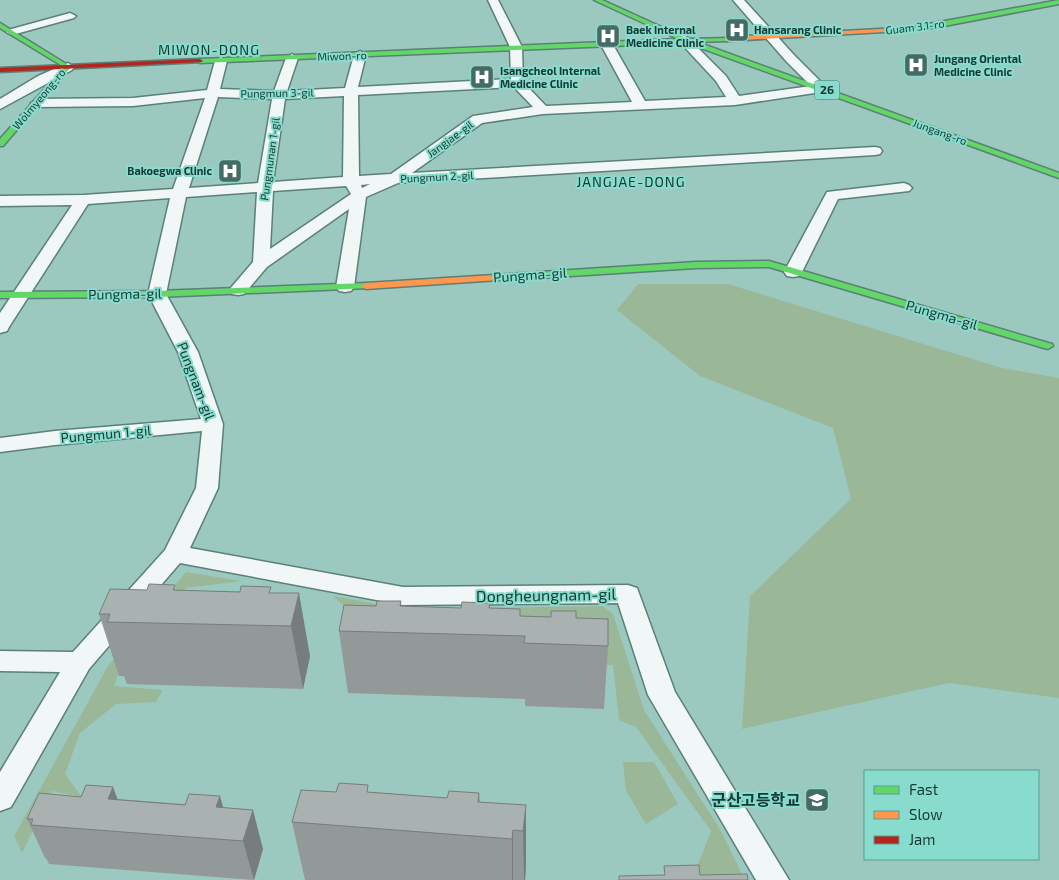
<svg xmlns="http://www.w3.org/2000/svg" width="1059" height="880" font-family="'Exo 2','Noto Sans KR',sans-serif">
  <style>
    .green { fill: #9ab798 }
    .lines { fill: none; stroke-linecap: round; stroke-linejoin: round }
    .street-casing { stroke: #5c7f78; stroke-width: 3 }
    .fast-casing { stroke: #5c7f78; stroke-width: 3 }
    .slow-casing { stroke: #5c7f78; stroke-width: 3 }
    .jam-casing { stroke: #5c7f78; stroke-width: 3 }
    .street { fill: #f0f7f6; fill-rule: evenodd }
    .fast { fill: #63d668; fill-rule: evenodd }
    .slow { fill: #ff974d; fill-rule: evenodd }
    .jam { fill: #b3261e; fill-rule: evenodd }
    .wall { fill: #929998 }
    .shaded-wall { fill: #777d7c }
    .building { fill: #aab2b1; stroke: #777d7c }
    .labels { text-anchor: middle; stroke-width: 4; stroke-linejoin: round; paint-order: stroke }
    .far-street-label { font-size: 11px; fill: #163933; stroke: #88dccd }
    .far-poi-label { font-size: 11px; font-weight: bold; fill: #163933; stroke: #88dccd; text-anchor: start }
    .shield { fill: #88dccd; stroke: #386a61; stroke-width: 1 }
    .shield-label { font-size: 12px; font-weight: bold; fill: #163933 }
    .far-quarter-label { font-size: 14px; letter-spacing: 1px; fill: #163933; stroke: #88dccd }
    .street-label { font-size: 14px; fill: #163933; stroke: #88dccd }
    .near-street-label { font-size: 16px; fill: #163933; stroke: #88dccd }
    .near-poi-label { font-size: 16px; font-weight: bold; fill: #163933; stroke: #88dccd; text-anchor: end }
  </style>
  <rect width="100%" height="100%" fill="#9bc9c0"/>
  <path class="green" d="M638,284h90l274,84 57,10v320l-110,-15 -207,46 8,-133 101,-97 -18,-71 -133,-52 -83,-66z
    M186,572l55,9 -55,7 -58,62 -14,36 49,4 -7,12 -40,2 -36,29 -15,41 17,23 -30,-6 -30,62 -8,-17 94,-170z
    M333,596l70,13 199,-3 11,8 31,96 77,121 24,49h-53l19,-49 -75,-104 -17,-7 -6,-55 -251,-10 -3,-35z
    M623,762h31l24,42 -32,20 -20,-33z"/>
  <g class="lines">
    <defs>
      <path id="street" d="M488,0h10l24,47 1,35 23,24 86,-4 -32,-59 6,-4 6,4 33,58 81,-4 -10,-16 -39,-42 6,-4 4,2 39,39 13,20 72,-10 -25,-25 -53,-61h11l50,55 33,33 -6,4 -86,13 -192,9 -61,9 -70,50 463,-26 5,1 2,3 -2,3 -5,1 -477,28 -32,14 -12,90 -3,4 -6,1 -6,-1 -3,-4 13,-78 -82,58 -23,27 -6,1 -6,-1 -3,-4 24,-28 4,-70 -71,5 -20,97 32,58 25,72 -5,64 -28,60 213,39 225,-2 9,3 38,104 114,188h-33l-108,-185 -30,-92 -215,2 -223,-42 -91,106 -78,138 -11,4v-39l60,-100 -60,-1v-20l73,1 92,-102 31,-62 6,-57 -147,14 -55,7v-14l55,-7 146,-12 -23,-67 -30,-58 22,-96 -82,6 -79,123 -2,4 -7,2v-20l72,-108 -72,1v-10l83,-1 90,-6 32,-91 -72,8 -95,1 -7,-4 7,-4 95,-1 74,-8 8,-29 6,-4 6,4 -7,28 54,2 12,-33 6,-4 6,4 -11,33 58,-3 9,-33 6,-4 6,4 -8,32 153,-8 -1,-32zM514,87l19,20 -60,9 -82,58 -32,2 -1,-81zM344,96l-1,81 -70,5 12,-83zM218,97l54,2 -14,84 -69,5zM370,184l-8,4 -1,-3zM346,186l5,8 -81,55 3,-58z
        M70,13l6,3 -2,2 -62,17 -6,-3 2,-2z
        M68,63l6,4 -2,3 -72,39v-10l38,-23z
        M904,183l5,2 3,3 -3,3 -71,8 -36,73 -3,4 -6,1 -6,-1 -3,-4 43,-80z"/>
      <path id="fast" d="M594,0h8l86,39 41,-1 1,1 -3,2 -30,1 362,131v5l-372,-135 -487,20 -3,-2 3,-2 478,-20z
        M1059,0v4l-120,23 -40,5 -3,-2z
        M0,23l71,44 -68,79h-3v-7l64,-72 -64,-39z
        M769,261l283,83 1,2 -5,3 -4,-1 -275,-81 -73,1 -172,11 -5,-3 5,-3 172,-11z
        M366,283l5,3 -2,2 -212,9 -157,1v-6l157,-1z"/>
      <path id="slow" d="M899,28l3,2 -1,1 -174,10 -3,-2 3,-2z
        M524,273l3,1v4l-161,11 -5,-3 5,-3z"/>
      <path id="jam" d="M200,59l3,2 -1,1 -202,10v-4z"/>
    </defs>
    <use href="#street" class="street-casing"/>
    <use href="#fast" class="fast-casing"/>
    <use href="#slow" class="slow-casing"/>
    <use href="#jam" class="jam-casing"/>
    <use href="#street" class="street"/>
    <use href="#fast" class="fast"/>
    <use href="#slow" class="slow"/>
    <use href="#jam" class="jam"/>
  </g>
  <path class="wall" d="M147,590l125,3 38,63 -7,33 -176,-5 -3,-8h-5l-20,-62z
    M490,603v5l30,8 56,2 32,28 -4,63 -79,-3v-7l-177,-6 -9,-62 37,-25 85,2z
    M336,792h33l78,6 32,-5 1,9 46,3v62l-1,13h-220l-13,-58z
    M118,799l105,8 40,42 -9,31 -205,-16 -3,-6h-1l-18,-39z"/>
  <path class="shaded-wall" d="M299,593l11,63 -7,33 -12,-63z
    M113,787l15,40 -20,-28z
    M220,796l11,39 -15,-28z
    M526,805v62l-1,13h-1l-1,-49z
    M253,810l10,39 -9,31 -11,-39z
    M513,830v50h-1v-41z"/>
  <path class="building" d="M149,584l26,1 -2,5 67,2 1,-6 30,1 -2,6h30l-8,33 -184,-4 3,-8h-11l11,-25 37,1z
    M377,601h24l-1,5 61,2 1,-6 28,1 -1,5 31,1v7l31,1v-6h25v7l32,1v27l-84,-3 1,-7 -186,-5 5,-26 32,1z
    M339,783l29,2 -1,7 80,6 2,-7 30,2 -1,9 48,3 -3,26 -10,-1 -1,9 -220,-17 9,-32 35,2z
    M86,785l27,2 -5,12 77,6 4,-11 31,2 -4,11 37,3 -10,31 -212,-16 2,-6h-6l12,-26 42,4z
    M699,865l1,10 47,-1 1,6h-129v-4l46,-1 -1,-9z"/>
  <defs>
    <symbol id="hospital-square" viewBox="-11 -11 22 22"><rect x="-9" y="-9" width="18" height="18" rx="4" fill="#456b64" stroke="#88dccd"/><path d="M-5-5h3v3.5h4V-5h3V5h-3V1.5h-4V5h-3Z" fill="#fff"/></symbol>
    <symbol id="school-square" viewBox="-11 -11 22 22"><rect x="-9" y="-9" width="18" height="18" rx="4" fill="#456b64" stroke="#88dccd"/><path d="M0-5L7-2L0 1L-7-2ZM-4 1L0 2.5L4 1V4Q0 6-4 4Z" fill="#fff"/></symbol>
  </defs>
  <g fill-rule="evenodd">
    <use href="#hospital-square" x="723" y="16" width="28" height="28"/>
    <use href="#hospital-square" x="594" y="22" width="28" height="28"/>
    <use href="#hospital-square" x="902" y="51" width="28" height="28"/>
    <use href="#hospital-square" x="468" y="63" width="28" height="28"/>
    <use href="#hospital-square" x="216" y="157" width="28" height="28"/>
    <use href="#school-square" x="803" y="786" width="28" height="28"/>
  </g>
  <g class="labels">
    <g class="far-street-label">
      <text transform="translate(915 27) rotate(-7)" y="4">Guam 3.1-ro</text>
      <text transform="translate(342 56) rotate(-2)" y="4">Miwon-ro</text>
      <text transform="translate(277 93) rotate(-1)" y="4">Pungmun 3-gil</text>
      <text transform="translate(39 99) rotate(-50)" y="4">Wolmyeong-ro</text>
      <text transform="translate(940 132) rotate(20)" y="4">Jungang-ro</text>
      <text transform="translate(450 139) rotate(-36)" y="4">Jangjae-gil</text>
      <text transform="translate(270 159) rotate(-82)" y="4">Pungmunan 1-gil</text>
      <text transform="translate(437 177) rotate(-3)" y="4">Pungmun 2-gil</text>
    </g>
    <g class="far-poi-label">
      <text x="626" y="34">Baek Internal<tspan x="626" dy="13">Medicine Clinic</tspan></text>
      <text x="754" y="34">Hansarang Clinic</text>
      <text x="934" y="63">Jungang Oriental<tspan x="934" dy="13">Medicine Clinic</tspan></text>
      <text x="500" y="75">Isangcheol Internal<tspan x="500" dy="13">Medicine Clinic</tspan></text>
      <text x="212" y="175" text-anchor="end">Bakoegwa Clinic</text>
    </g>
    <rect class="shield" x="814.5" y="80.5" width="25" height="19" rx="4"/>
    <g class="shield-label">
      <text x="827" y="94">26</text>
    </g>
    <g class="far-quarter-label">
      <text x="209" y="55">MIWON-DONG</text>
      <text x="631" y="187">JANGJAE-DONG</text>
    </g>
    <g class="street-label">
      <text transform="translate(530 275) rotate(-4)" y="5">Pungma-gil</text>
      <text transform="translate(125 294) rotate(-1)" y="5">Pungma-gil</text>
      <text transform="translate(942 315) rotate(16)" y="5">Pungma-gil</text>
      <text transform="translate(196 381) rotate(69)" y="5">Pungnam-gil</text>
      <text transform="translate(106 434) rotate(-5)" y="5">Pungmun 1-gil</text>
    </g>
    <g class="near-street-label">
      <text transform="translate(546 595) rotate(-1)" y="6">Dongheungnam-gil</text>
    </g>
    <g class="near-poi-label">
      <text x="800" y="806">군산고등학교</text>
    </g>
  </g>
  <rect x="864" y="770" width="175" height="90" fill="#88dccd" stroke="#5a9b8f"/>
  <rect x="874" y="786" width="25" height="8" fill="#63d668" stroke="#5a9b8f"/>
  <text x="909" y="795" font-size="15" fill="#163933">Fast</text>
  <rect x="874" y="811" width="25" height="8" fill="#ff974d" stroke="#5a9b8f"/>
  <text x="909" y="820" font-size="15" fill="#163933">Slow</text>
  <rect x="874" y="836" width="25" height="8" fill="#b3261e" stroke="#5a9b8f"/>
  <text x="909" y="845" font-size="15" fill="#163933">Jam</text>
</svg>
